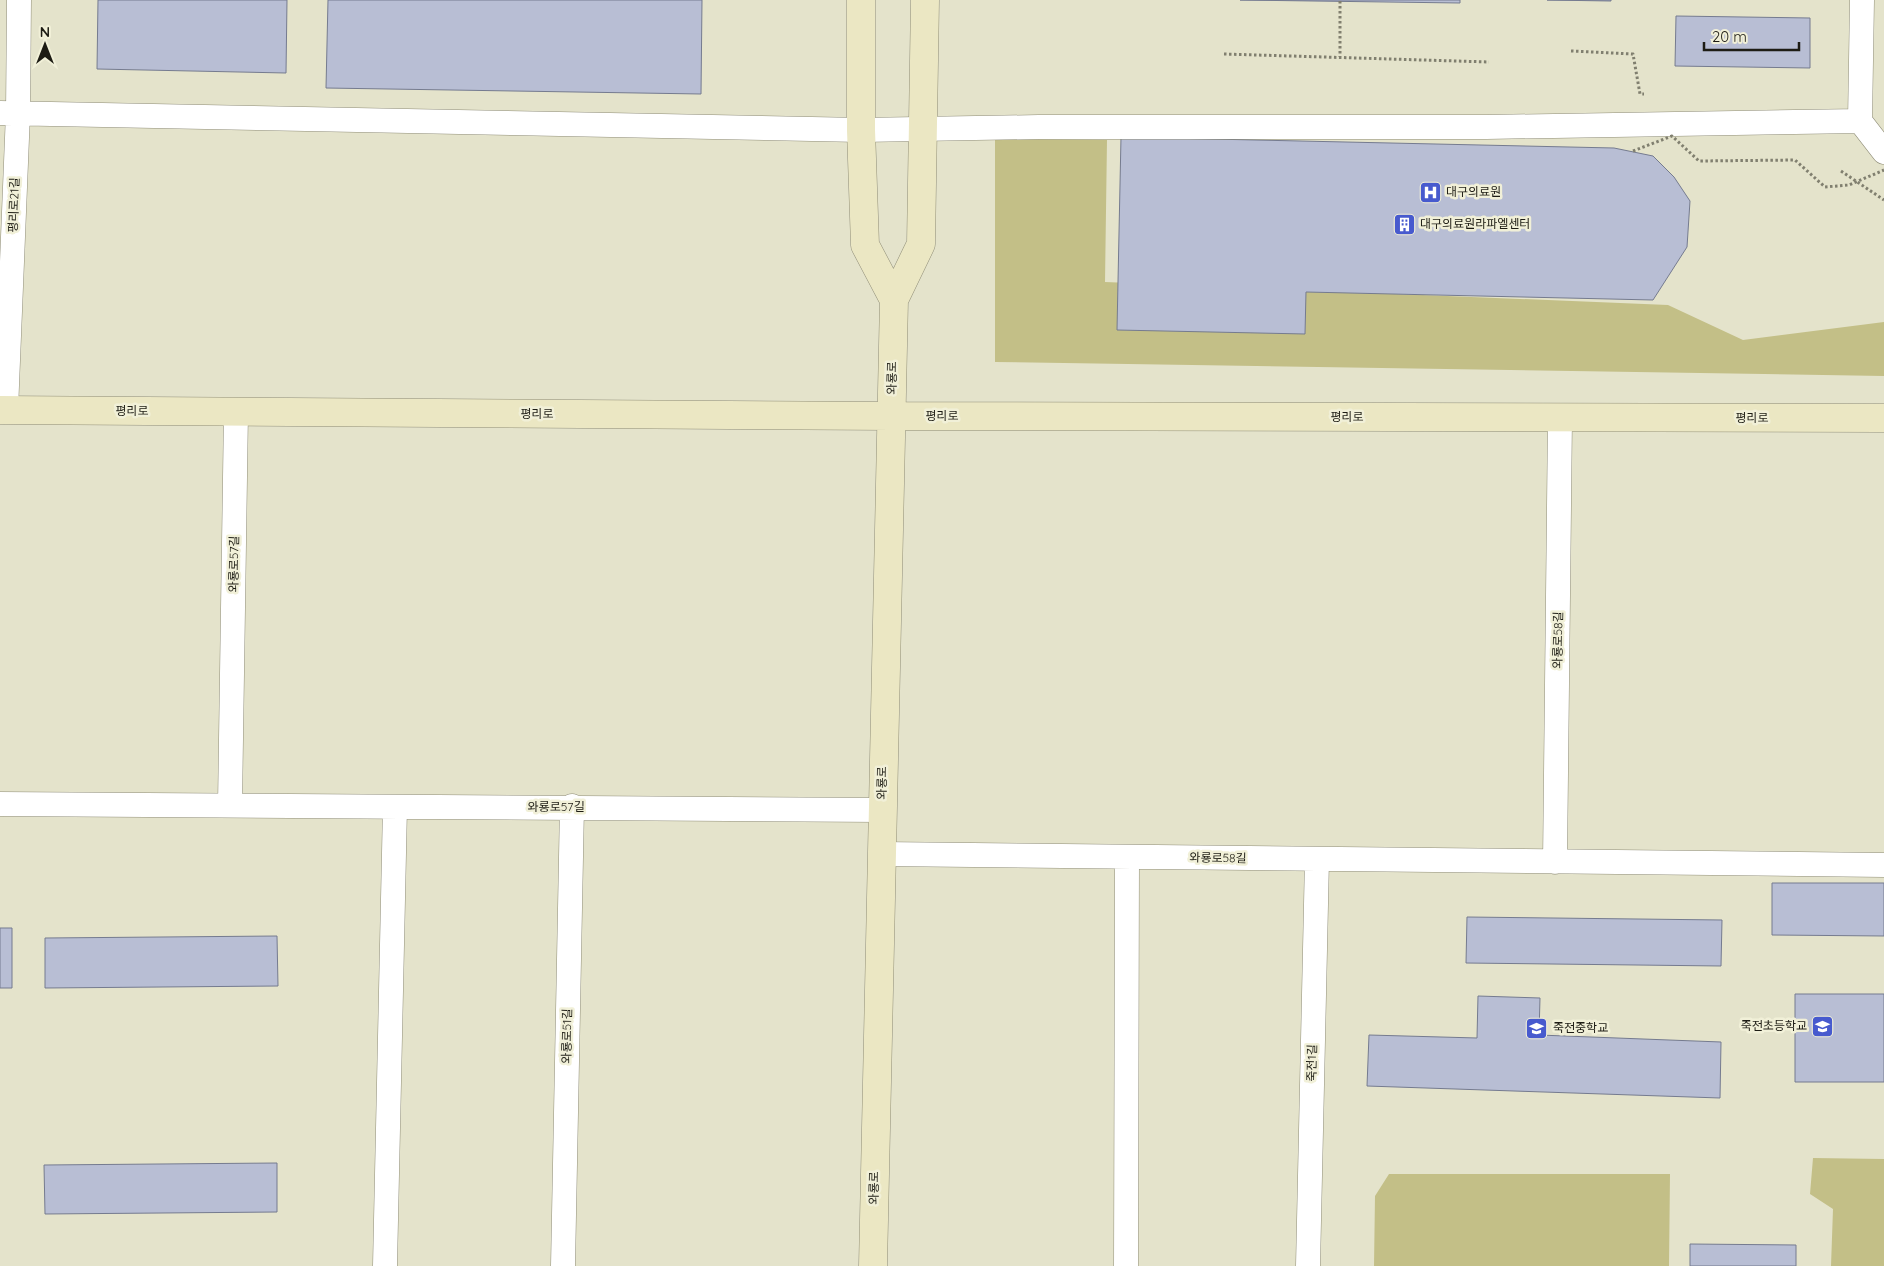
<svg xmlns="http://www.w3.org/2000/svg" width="1884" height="1266" font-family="Quicksand,'Noto Sans KR',sans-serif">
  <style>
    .green { fill: #c3bf87 }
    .building { fill: #b8bed4; stroke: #757b8f }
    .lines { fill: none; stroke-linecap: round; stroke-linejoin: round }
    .minor-casing { stroke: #908e79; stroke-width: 25 }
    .secondary-casing { stroke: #908e79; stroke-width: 29 }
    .path { stroke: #807f6f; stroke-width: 3; stroke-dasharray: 2.5 2.5; stroke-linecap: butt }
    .minor { stroke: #fff; stroke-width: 24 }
    .secondary { stroke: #ebe7c3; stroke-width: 28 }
    .path-bridge { stroke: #807f6f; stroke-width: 3; stroke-dasharray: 2.5 2.5; stroke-linecap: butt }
    .labels { text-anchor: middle; stroke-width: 5; stroke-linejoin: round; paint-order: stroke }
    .poi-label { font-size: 12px; fill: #1d1c14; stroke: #f1f0d8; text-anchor: start }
    .street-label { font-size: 12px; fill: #1d1c14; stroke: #f1f0d8 }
  </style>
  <rect width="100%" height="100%" fill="#e4e3cb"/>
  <path class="green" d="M995,139l112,1 -2,142 563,23 75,35 141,-18v54l-889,-14z
    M1813,1158l71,1v107h-53l2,-57 -23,-15z
    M1389,1174h281l-1,92h-295l1,-70z"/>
  <path class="building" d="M98,0h189l-1,73 -189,-4z
    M328,0h374l-1,94 -375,-6z
    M1240,0h220v3z
    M1547,0h64v1z
    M1676,16l134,2v50l-135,-2z
    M1121,137l493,11 39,8 21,21 16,24 -3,46 -34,53 -347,-8 -1,42 -188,-4z
    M1772,883h112v53l-112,-1z
    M1467,917l255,3 -1,46 -255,-3z
    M0,928h12v60h-12z
    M277,936l1,50 -233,2v-50z
    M1795,994h89v88h-89z
    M1478,996l62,2 -1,37 182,7 -1,56 -353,-12 2,-51 108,3z
    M277,1163v49l-232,2 -1,-49z
    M1690,1244l106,1v21h-106z"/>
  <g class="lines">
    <defs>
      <path id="minor" d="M1862,0l-2,121 24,31
        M0,113l861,17 178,-3h447l374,-6
        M6,410l12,-297 1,-113
        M0,804l882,6
        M230,805l6,-393
        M881,854l1003,11
        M1555,862l5,-444
        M385,1266l10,-459
        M563,1266l9,-460
        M1126,1266l1,-409
        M1308,1266l9,-407"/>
      <path id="secondary" d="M861,0v130l4,115 29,55
        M0,410l891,6 993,2
        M873,1266l21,-966 27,-56 4,-244"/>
    </defs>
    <use href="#minor" class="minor-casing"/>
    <use href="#secondary" class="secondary-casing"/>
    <path class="path" d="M1340,1v56
      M1571,51l62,3 7,40h4
      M1224,54l265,8
      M1841,171l43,29"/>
    <use href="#minor" class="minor"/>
    <use href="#secondary" class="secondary"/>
    <path class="path-bridge" d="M1633,151l39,-15 27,25 96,-1 30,27 24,-2 35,-15"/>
  </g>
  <defs>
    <symbol id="hospital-square" viewBox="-11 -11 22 22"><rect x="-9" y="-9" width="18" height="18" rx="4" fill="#475ace" stroke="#f1f0d8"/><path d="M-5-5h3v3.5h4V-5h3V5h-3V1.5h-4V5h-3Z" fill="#fff"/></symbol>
    <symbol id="building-square" viewBox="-11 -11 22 22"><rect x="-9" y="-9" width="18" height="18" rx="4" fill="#475ace" stroke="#f1f0d8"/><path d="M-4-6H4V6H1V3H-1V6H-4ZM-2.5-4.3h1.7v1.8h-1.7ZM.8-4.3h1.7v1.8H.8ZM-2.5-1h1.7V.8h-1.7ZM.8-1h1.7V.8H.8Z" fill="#fff"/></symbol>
    <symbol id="school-square" viewBox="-11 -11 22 22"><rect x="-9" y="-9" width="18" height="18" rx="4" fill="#475ace" stroke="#f1f0d8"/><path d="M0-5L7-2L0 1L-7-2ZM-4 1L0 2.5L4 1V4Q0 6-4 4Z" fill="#fff"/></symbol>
  </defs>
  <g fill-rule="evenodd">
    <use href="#hospital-square" x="1418" y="180" width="25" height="25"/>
    <use href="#building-square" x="1392" y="212" width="25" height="25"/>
    <use href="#school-square" x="1810" y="1014" width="25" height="25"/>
    <use href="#school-square" x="1524" y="1016" width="25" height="25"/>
  </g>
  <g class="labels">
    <g class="poi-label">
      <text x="1446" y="196">대구의료원</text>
      <text x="1420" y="228">대구의료원라파엘센터</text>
      <text x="1807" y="1030" text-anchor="end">죽전초등학교</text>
      <text x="1553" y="1032">죽전중학교</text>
    </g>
    <g class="street-label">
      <text transform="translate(14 205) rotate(-88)" y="4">평리로21길</text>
      <text transform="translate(892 378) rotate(-89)" y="4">와룡로</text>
      <text x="132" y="415">평리로</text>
      <text x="537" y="418">평리로</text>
      <text x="942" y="420">평리로</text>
      <text x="1347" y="421">평리로</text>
      <text x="1752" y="422">평리로</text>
      <text transform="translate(234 564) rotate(-89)" y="4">와룡로57길</text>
      <text transform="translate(1558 640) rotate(-89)" y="4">와룡로58길</text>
      <text transform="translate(882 783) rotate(-89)" y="4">와룡로</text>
      <text x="556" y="811">와룡로57길</text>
      <text transform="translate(1218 858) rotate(1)" y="4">와룡로58길</text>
      <text transform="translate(567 1036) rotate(-89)" y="4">와룡로51길</text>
      <text transform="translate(1312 1063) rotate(-89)" y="4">죽전1길</text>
      <text transform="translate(874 1188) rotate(-89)" y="4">와룡로</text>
    </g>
  </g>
  <g transform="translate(45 45)" stroke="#f1f0d8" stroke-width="4" paint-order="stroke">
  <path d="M0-4L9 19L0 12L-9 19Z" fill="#1d1c14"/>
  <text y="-8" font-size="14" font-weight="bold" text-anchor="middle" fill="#1d1c14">N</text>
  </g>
  <path d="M1704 42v8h95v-8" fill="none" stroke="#1d1c14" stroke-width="2.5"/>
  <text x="1712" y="42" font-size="15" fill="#1d1c14" stroke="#f1f0d8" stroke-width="4" paint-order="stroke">20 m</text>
</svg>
